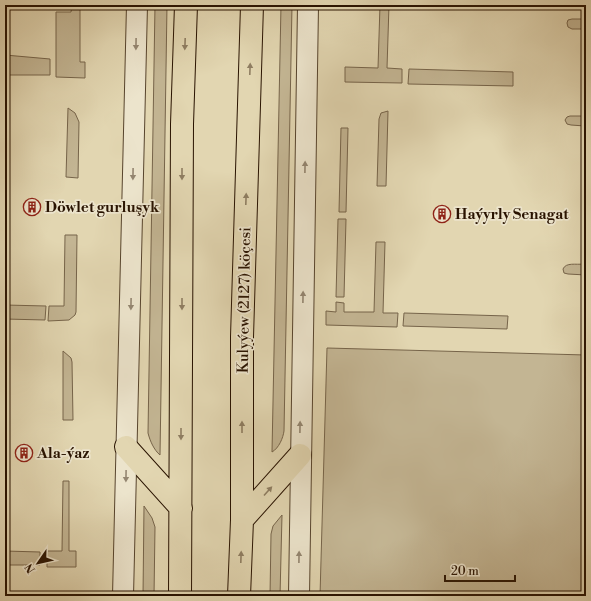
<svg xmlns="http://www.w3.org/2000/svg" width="591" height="601" font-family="'Libre Bodoni',serif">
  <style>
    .green { fill: #c3b593; stroke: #76644a }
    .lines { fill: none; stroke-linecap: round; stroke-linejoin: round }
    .minor-casing { stroke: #57442d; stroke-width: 22 }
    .trunk-casing { stroke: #291301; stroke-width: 24 }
    .minor { stroke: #ece4cc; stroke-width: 20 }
    .trunk { stroke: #e2d6b1; stroke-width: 22 }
    .oneway { fill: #948671 }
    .oneway2 { fill: #8f7e62 }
    .labels { text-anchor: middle; stroke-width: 3.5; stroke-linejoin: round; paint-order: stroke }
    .poi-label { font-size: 15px; font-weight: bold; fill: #291301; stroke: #ece4cc; text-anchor: start }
    .street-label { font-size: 15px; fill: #291301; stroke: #ece4cc }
  </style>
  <rect width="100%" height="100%" fill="#e2d6b1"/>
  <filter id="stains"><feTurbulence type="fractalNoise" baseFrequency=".005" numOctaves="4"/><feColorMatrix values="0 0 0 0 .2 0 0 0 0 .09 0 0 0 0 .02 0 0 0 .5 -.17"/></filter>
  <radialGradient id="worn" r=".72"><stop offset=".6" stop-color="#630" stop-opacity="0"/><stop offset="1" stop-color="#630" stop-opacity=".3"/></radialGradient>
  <path class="green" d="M72,5h8v57h5v16l-29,-1v-65h15z
    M155,5h12l-7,450c-6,-5 -10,-14 -12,-22z
    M281,5h11l-8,426c-1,7 -5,17 -12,21z
    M380,5h9l-2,63 15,1v14l-57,-1v-15l33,1z
    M572,19h14v10h-14l-4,-2 -1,-4 1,-3z
    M5,55l45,4v16h-45z
    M409,69l104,3v14l-105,-2z
    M68,108l7,5 4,9 -1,56 -12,-1z
    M388,111l-2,75h-9l2,-67 2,-6z
    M570,116h16v159l-18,-1 -4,-1 -1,-4c3,-7 13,-4 20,-5l2,-138 -14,-1 -4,-1 -2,-4 2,-3z
    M341,128h7l-2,84h-7z
    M338,219h8l-2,78h-8z
    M65,235h12l-1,77 -1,3 -6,5 -21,1 1,-15h15z
    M376,242h9l-2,71h15l-1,14 -71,-2v-14l10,1v-10l8,1v9h30z
    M5,305l41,1 -1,14 -40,-1z
    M404,313l104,3 -1,13 -104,-3z
    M327,348l259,7v241h-266z
    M63,351l8,7 1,4 1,58h-10z
    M63,481h6v70h7v16h-29v-16h15z
    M144,506l8,12 3,9 -1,69h-11z
    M282,515l-2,81h-10l1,-62 2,-8z
    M5,551l35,1v13h-35z"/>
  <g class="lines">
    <defs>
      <path id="minor" d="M123,596l14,-591
        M299,596l9,-591"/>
      <path id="trunk" d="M126,447l55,61
        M242,520l58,-65
        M180,596l2,-472 4,-119
        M239,596l3,-76v-183l10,-332"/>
    </defs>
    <use href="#minor" class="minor-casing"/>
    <use href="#trunk" class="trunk-casing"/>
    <use href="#minor" class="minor"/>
    <use href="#trunk" class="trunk"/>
  </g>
  <defs><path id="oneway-solid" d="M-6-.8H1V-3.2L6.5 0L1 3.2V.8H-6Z"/></defs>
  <g class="oneway">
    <use href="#oneway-solid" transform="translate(136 44) rotate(91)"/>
    <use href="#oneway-solid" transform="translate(305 167) rotate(-89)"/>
    <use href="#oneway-solid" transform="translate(133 174) rotate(91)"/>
    <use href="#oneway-solid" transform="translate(303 297) rotate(-89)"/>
    <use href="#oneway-solid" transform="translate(131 304) rotate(91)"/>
    <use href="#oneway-solid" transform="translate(300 427) rotate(-89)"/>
    <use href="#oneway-solid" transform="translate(126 476) rotate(91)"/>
    <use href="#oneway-solid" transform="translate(299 557) rotate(-89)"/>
  </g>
  <g class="oneway2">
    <use href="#oneway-solid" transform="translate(185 44) rotate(92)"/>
    <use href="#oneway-solid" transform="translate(250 69) rotate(-88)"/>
    <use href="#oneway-solid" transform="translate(182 174) rotate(90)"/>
    <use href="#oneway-solid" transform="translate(246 199) rotate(-88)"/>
    <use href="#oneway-solid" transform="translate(182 304) rotate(90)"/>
    <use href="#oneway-solid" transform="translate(242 427) rotate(-90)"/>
    <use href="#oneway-solid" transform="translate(181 434) rotate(90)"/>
    <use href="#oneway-solid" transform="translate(268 491) rotate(-48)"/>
    <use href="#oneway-solid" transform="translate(241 557) rotate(-88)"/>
  </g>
  <defs>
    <symbol id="building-ring" viewBox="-11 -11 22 22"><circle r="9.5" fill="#ece4cc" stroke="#8f2418" stroke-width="1.5"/><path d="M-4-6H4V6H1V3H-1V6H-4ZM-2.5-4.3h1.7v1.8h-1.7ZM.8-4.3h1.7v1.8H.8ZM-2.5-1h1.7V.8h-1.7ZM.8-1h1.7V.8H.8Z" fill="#8f2418"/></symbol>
  </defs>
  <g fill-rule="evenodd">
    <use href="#building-ring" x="22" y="197" width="20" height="20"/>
    <use href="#building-ring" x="432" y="204" width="20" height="20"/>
    <use href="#building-ring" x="14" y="443" width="20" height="20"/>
  </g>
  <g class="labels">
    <g class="poi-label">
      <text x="45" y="212">Döwlet gurluşyk</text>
      <text x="455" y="219">Haýyrly Senagat</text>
      <text x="37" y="458">Ala-ýaz</text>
    </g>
    <g class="street-label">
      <text transform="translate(244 300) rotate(-89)" y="5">Kulyýew (2127) köçesi</text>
    </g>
  </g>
  <rect width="591" height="601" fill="none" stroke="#e2d6b1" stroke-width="20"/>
  <rect x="6" y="6" width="579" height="589" fill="none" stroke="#291301" stroke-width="2"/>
  <rect x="10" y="10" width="571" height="581" fill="none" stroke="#291301"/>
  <g transform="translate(38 563) rotate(236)" stroke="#ece4cc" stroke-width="3" paint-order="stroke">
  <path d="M0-3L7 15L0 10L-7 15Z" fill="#291301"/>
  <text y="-6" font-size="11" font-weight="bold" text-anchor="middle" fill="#291301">N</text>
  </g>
  <path d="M445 575v6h70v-6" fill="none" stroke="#291301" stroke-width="2"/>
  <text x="451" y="575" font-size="12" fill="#291301" stroke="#ece4cc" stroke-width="3" paint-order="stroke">20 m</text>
  <rect width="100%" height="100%" filter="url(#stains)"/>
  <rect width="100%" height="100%" fill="url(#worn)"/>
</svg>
